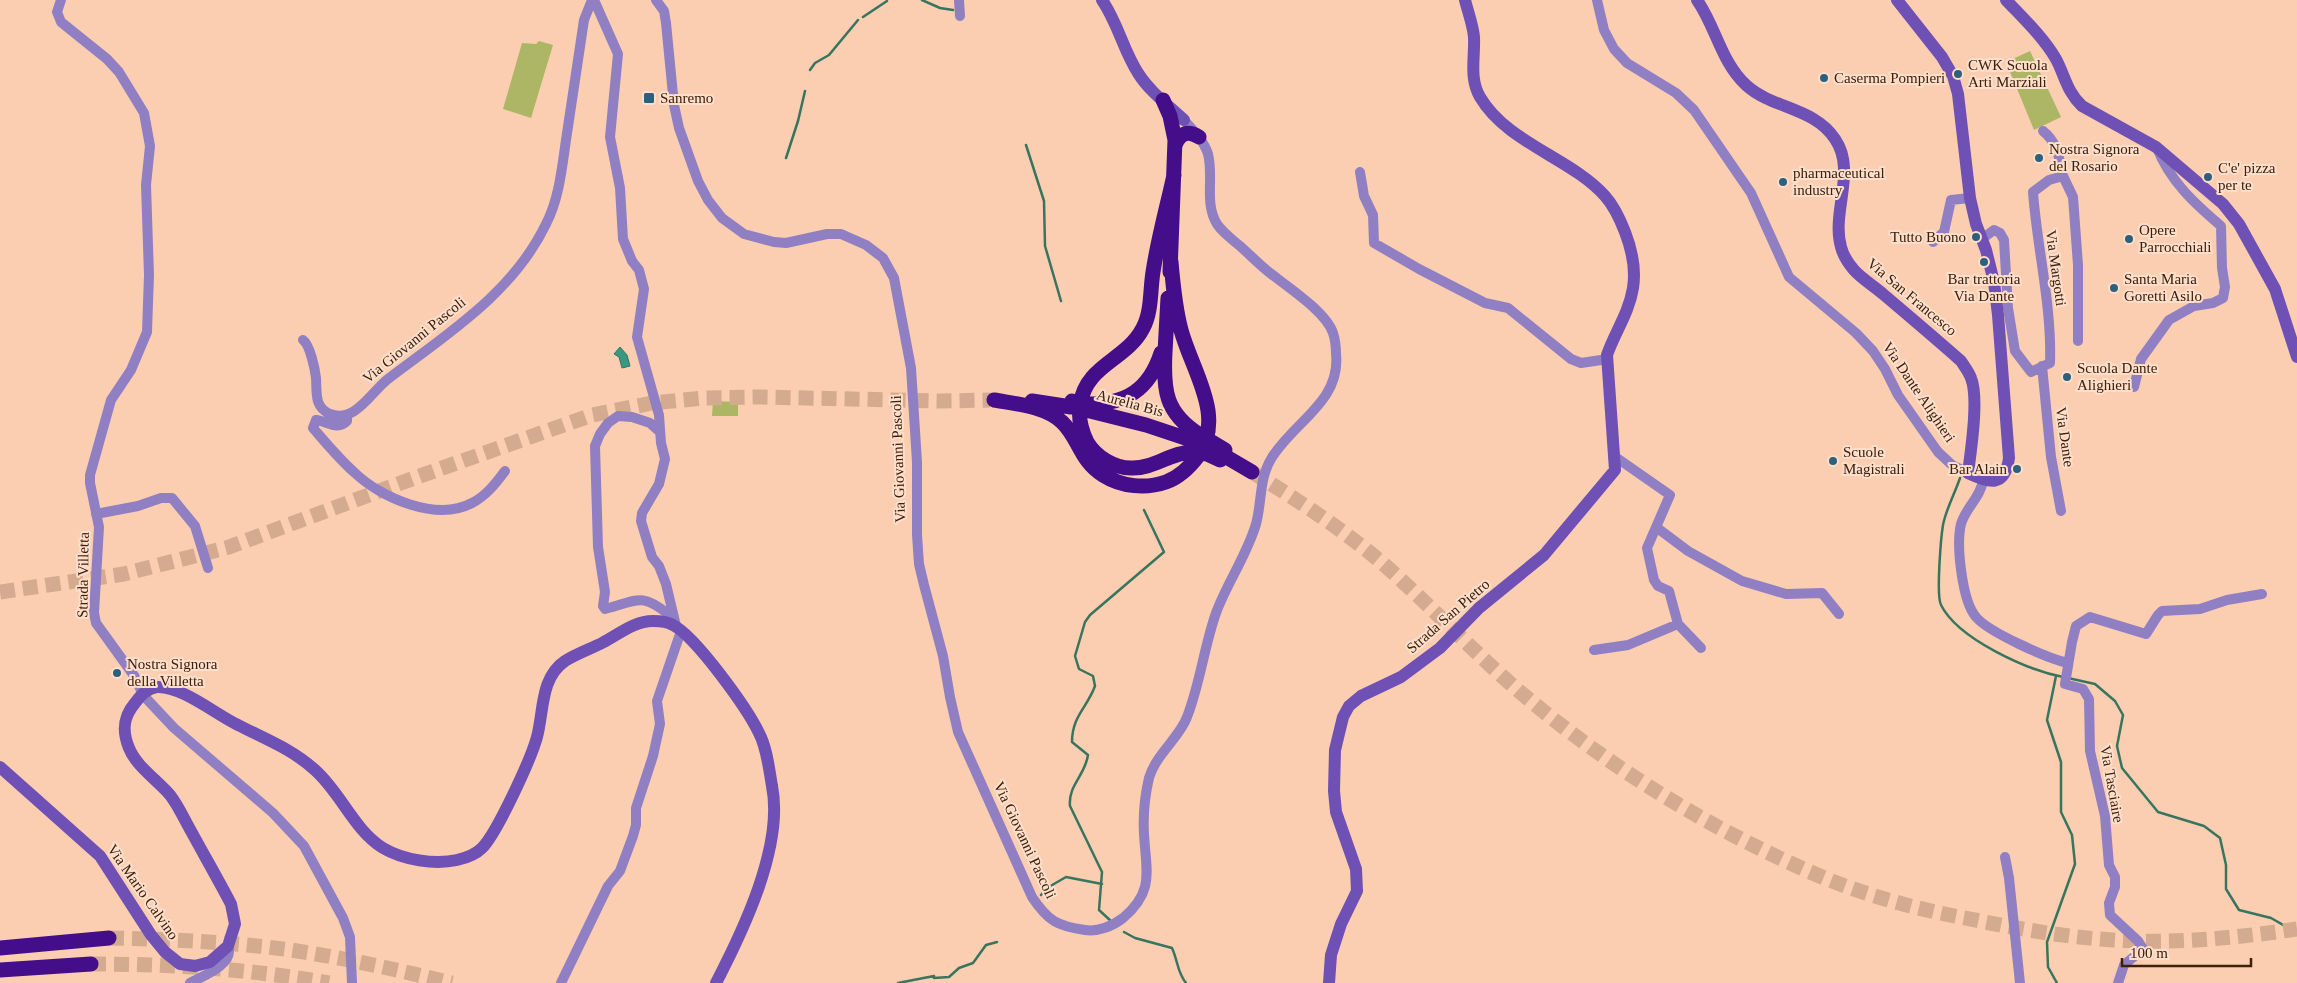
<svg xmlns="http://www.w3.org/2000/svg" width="2297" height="983" font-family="Georgia,serif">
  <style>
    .green { fill: #acb664 }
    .water { fill: #379982; stroke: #38755f }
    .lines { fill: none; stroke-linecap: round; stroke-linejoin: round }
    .stream { stroke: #38755f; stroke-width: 2.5 }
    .highway-tunnel { stroke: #d5ab90; stroke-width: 15; stroke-dasharray: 15 8; stroke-linecap: butt }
    .street { stroke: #9080c3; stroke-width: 10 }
    .secondary { stroke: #6f51b5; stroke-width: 12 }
    .highway { stroke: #440d89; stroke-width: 15 }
    .highway-bridge { stroke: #440d89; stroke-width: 15 }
    .poi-dot { fill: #2c607c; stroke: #fddfcb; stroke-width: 2 }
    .labels { text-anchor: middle; stroke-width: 4; stroke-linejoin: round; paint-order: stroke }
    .poi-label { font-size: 15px; fill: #3c200c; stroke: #fddfcb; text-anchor: start }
    .street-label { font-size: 15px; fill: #3c200c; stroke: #fddfcb }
  </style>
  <rect width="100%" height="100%" fill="#fbceb1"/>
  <path class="green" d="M539,41l14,4 -22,73 -28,-9 19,-66 14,1z
    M2030,51l31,66 -27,13 -28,-68z
    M713,401l25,1v14h-26z"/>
  <path class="water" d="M620,347l7,8 3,11 -8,2 -3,-11 -5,-3z"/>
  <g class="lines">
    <path class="stream" d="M922,0l18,8 13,2
      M863,17l24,-16
      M810,70l5,-7 14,-8 29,-35
      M1026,145l18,56 1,45 16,55
      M786,158l12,-37 7,-30
      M1960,478c-5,15 -14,31 -17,47 -2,12 -7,70 -2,80 17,34 86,65 122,72
      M2056,676l-9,44 14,42v50l11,23 3,29 -28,78 1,25 9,16
      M2068,678l27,6 20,17 8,14 -6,31 5,22 36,44 46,14 16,12 6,27v24l13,21 32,8 26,15
      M1041,895l6,-7 19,-11 36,7
      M1112,922l-13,-12 3,-38 -32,-66c-2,-21 15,-30 18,-51l-16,-13c0,-26 15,-34 23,-56l-2,-10 -14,-7 -4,-13 10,-34 5,-7 74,-63 -20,-42
      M1124,932l11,6 37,10c6,13 5,24 14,35
      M898,983l36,-7v2l15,-1 10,-9 14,-5 13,-18 11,-3"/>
    <path class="highway-tunnel" d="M1252,472c47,29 95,60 136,96 49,44 93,92 144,134 87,72 186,131 290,175 46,19 95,32 143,41 49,10 98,19 148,22 61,4 123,-2 184,-11
      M0,592l124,-18 105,-27 188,-70 175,-62 60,-12 52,-5 55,-1 183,4 48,-1
      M109,938c61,1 122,4 182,12 54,8 107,20 161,33
      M91,964c80,0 159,5 238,19"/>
    <path class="street" d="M61,0l-4,12 4,10 46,37 12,13 25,41 6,33 -4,39 3,90 -2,57 -16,38 -20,30 -21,75v8l9,44 -5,86 2,10 39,54 8,18 31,33 99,85 31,33 39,72 7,19 2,46
      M594,0l24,54 -8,83 10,51 3,51 9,22 7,9 5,19 -7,48 22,78 2,28 4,16 -6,25 -17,29 -1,8 11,36 7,9 7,18 10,42
      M656,0l8,11 2,12 8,82 5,23 19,53 10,19 14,18 22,16 30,8 12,1 41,-9h14l25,11 17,13 11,20 17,90 6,94v73l2,29 5,21 19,71 7,41 8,35 74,165c16,24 25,29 53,33 13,2 28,-4 38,-12 32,-27 23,-47 21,-84 -1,-17 1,-39 5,-56 7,-24 31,-41 38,-61 13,-33 17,-70 29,-104 11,-30 31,-58 40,-89 6,-22 3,-45 15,-65 22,-37 70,-57 65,-105 0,-6 -1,-15 -3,-21 -7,-21 -45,-46 -63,-60 -10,-8 -20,-18 -30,-27 -7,-6 -18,-14 -23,-22 -13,-21 -3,-47 -9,-70 -4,-13 -15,-24 -24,-34
      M959,0l1,16
      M1597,0l7,30 10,19 13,14 49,30 18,17 57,83 38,84 67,56 17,18 12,18 13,26 40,57 14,13 16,8
      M2043,131c15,12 16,27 20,45
      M1360,172l4,24 9,19 1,28 45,26 66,34 23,5 63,51 10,4 27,-4
      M1983,238l11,-8 6,3 4,7 4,68 7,43 16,21 19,-9c2,-57 -13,-115 -17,-171l16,-12 14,-4 10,21 5,68v76
      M1933,242l11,-10 7,-32 19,-2
      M303,340c7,5 12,29 13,38 1,15 -2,29 14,36 25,10 42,-23 58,-35 59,-45 125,-86 158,-155 13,-25 16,-56 20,-84 6,-40 12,-80 18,-120l8,-20
      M2042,366l9,91 10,54
      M2134,387l7,-28 28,-39 25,-14 19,-3 10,-5 2,-11 -3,-19 -1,-42c-27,-23 -51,-45 -64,-78
      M347,415v6c-10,10 -20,0 -31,-1l-3,8c13,15 27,32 42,45 26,25 82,49 117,30 14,-7 24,-20 33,-32
      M660,432l-10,-9 -18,-6 -14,-1 -10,7 -8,11 -5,12 3,101 7,45 -2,14 2,3c30,-7 35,-18 63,5l2,9
      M1614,456l56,39 -23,53 7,32 4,6 11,5 9,33 23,24
      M1983,480c-2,17 -17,27 -22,44 -5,21 1,77 15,93 12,15 73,42 92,46
      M96,514l42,-8 23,-8h11l23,28 13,42
      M1656,527l32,24 54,30 44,13 36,-1 17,21
      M1594,650l34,-5 50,-21
      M2005,857l4,21 11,105
      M190,983c13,-7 45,-19 38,-37
      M561,983l47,-97 12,-15 13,-35 3,-11v-17l17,-52 7,-32 -3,-23 24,-70
      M2118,983l6,-18 19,-16 -5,-8 -28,-26 -1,-12 6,-16v-10l-6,-12 -4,-49 -15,-65 -1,-52 -6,-10 -18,-5 7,-42 4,-16 14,-9 56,17 12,-19 4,-4 38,-2 27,-9 35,-6"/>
    <path class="secondary" d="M1102,0c16,23 21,50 36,73 11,18 31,33 46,47
      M1697,0c19,27 24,62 49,85 26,24 68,22 89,54 22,32 -4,73 6,108 2,8 7,16 13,23 8,9 20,16 29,24 26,22 52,44 78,67 3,5 8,11 10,17 8,20 0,72 -3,95 21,10 37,15 41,-15l-11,-143 -4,-33 -8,-32 -10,-26 -6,-26 -12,-104 -5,-18 -11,-19 -45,-57
      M2006,0c18,19 37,37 50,59 9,17 11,33 26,47l74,41 67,57 16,20 36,65 22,68
      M0,767l100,89 51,79 14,17 15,12 15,2 15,-4 18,-16 7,-22 -4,-20c-13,-25 -27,-49 -40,-73 -7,-12 -13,-26 -21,-36 -13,-15 -34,-29 -41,-47 -7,-17 -6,-31 6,-45 5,-7 13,-15 22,-16 25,-1 58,27 81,38 27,14 54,24 77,45 26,23 39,60 68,78 20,12 52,17 74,12 9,-2 18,-5 25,-12 15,-15 49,-89 55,-111 7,-26 3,-59 28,-76 11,-7 25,-12 37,-18 16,-8 32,-22 51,-22 6,0 15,1 20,4 23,12 74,83 86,108 8,15 10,36 13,53 12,60 -29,145 -56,197
      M1329,983l2,-28 10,-31 16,-33 -1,-22 -20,-57 -2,-21 1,-41 8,-33 6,-11 12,-10 40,-19 39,-29 39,-40 65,-53 71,-85 -8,-115c8,-23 22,-42 26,-67 3,-19 -1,-38 -8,-56 -5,-13 -11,-26 -20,-36 -34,-38 -98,-53 -125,-99 -11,-19 -5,-39 -6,-60 -1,-12 -6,-25 -9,-37"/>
    <path class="highway" d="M1163,100l7,16 5,24 -5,132
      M1175,145c5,-12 13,-15 24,-8
      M1174,175c-7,32 -16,64 -21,97 -3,18 -1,39 -10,56 -17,33 -57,36 -63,77 -2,14 1,25 7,37 9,15 27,26 44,26 23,1 40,-16 62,-16
      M1168,298c-1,18 -2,36 -3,54 -2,38 0,61 35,83
      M994,400c22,4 51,6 68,22 17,16 18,39 41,53 19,12 43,14 63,7 14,-5 23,-14 32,-26 28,-40 -6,-85 -17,-126 -6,-22 -8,-45 -10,-68
      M1032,401l39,6
      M1088,404c38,0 61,-14 73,-51
      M1086,410l60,15 51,17
      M1223,455l29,17
      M0,948l109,-10
      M0,970l91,-6"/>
    <path class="highway-bridge" d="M1072,401l16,3
      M1200,435l25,15
      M1193,452l14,2 13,6"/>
  </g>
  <g class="poi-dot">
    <circle cx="1958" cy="74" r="5"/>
    <circle cx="1824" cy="78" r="5"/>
    <rect x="643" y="92" width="12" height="12" rx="2.5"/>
    <circle cx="2039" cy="158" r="5"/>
    <circle cx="2208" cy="177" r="5"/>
    <circle cx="1783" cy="182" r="5"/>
    <circle cx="1976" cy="237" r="5"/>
    <circle cx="2129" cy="239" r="5"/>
    <circle cx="1984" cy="262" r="5"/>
    <circle cx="2114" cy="288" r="5"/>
    <circle cx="2067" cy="377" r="5"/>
    <circle cx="1833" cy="461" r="5"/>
    <circle cx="2017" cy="469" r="5"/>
    <circle cx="117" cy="673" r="5"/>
  </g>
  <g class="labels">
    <g class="poi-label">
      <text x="1968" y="70">CWK Scuola<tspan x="1968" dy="17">Arti Marziali</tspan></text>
      <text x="1834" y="83">Caserma Pompieri</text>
      <text x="660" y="103">Sanremo</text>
      <text x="2049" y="154">Nostra Signora<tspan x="2049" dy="17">del Rosario</tspan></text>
      <text x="2218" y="173">C'e' pizza<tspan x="2218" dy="17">per te</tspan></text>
      <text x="1793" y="178">pharmaceutical<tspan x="1793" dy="17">industry</tspan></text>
      <text x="2139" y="235">Opere<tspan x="2139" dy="17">Parrocchiali</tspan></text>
      <text x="1966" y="242" text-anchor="end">Tutto Buono</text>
      <text x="1984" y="284" text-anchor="middle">Bar trattoria<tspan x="1984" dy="17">Via Dante</tspan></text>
      <text x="2124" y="284">Santa Maria<tspan x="2124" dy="17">Goretti Asilo</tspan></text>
      <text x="2077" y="373">Scuola Dante<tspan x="2077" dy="17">Alighieri</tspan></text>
      <text x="1843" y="457">Scuole<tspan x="1843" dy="17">Magistrali</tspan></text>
      <text x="2007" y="474" text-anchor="end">Bar Alain</text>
      <text x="127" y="669">Nostra Signora<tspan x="127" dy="17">della Villetta</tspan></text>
    </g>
    <g class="street-label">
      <text transform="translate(2056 268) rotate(82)" y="5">Via Margotti</text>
      <text transform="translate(1912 297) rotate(40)" y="5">Via San Francesco</text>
      <text transform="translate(414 340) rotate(-39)" y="5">Via Giovanni Pascoli</text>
      <text transform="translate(1919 392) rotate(56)" y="5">Via Dante Alighieri</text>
      <text transform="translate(1130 403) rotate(15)" y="5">Aurelia Bis</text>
      <text transform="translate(2065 437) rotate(82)" y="5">Via Dante</text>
      <text transform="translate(898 459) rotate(-92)" y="5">Via Giovanni Pascoli</text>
      <text transform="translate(83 575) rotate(-89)" y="5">Strada Villetta</text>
      <text transform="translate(1448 616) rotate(-41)" y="5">Strada San Pietro</text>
      <text transform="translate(2112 784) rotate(80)" y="5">Via Tasciaire</text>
      <text transform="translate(1025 840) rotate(65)" y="5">Via Giovanni Pascoli</text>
      <text transform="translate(143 892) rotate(55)" y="5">Via Mario Calvino</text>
    </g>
  </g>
  <path d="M2122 958v8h129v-8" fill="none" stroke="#3c200c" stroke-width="2.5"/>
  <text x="2130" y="958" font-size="15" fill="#3c200c" stroke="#fddfcb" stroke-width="4" paint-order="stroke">100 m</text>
</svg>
